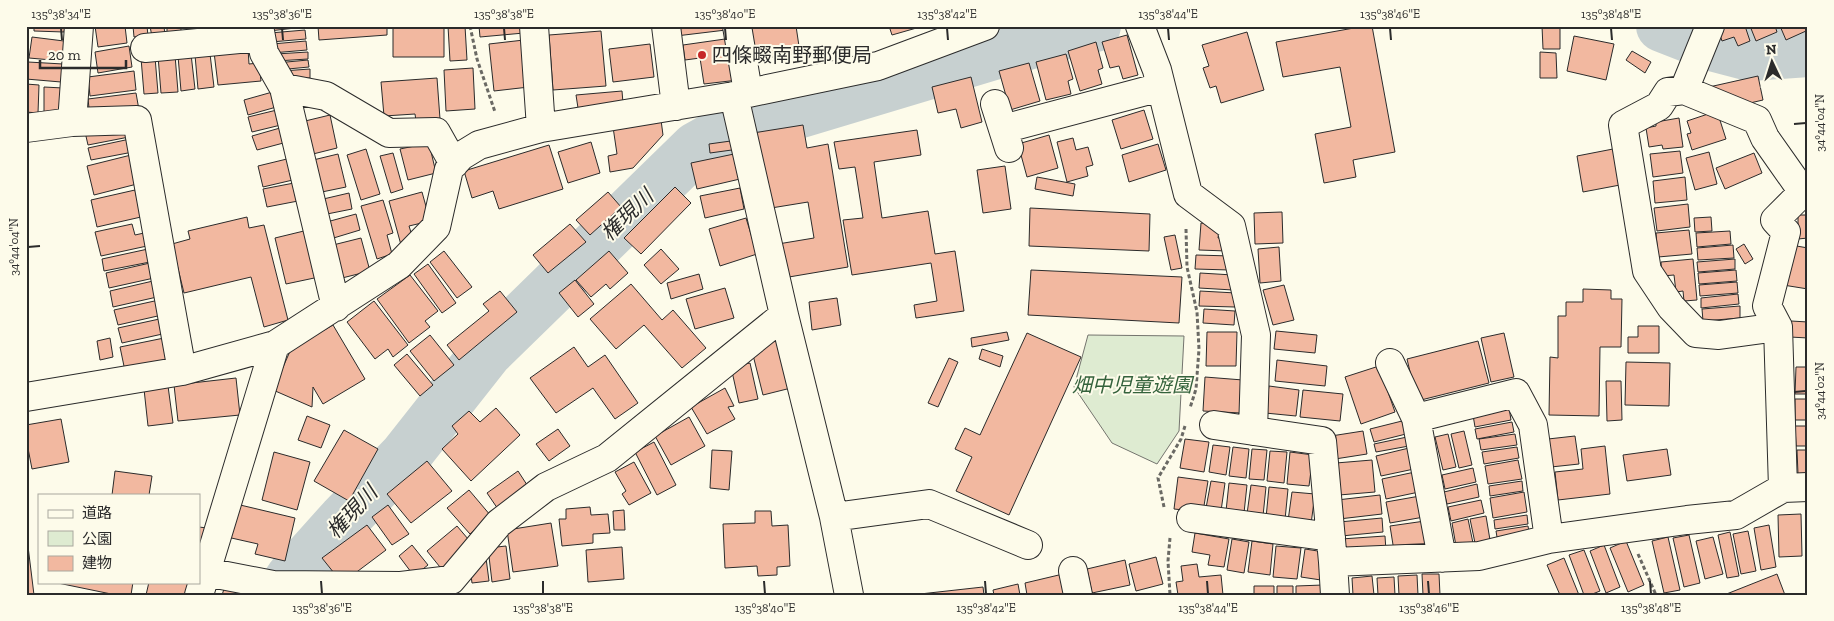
<svg xmlns="http://www.w3.org/2000/svg" width="1834" height="621" font-family="'Zilla Slab','Noto Sans JP',serif">
  <style>
    .green { fill: #deebd1; stroke: #74746e }
    .lines { fill: none; stroke-linecap: round; stroke-linejoin: round }
    .river { stroke: #c7d0d0; stroke-width: 52 }
    .building { fill: #f2b8a0; stroke: #2b2b2b }
    .minor-casing { stroke: #2b2b2b; stroke-width: 30 }
    .path { stroke: #6a6964; stroke-width: 3; stroke-dasharray: 4 2.5; stroke-linecap: butt }
    .minor { stroke: #fdfbea; stroke-width: 28 }
    .ticks { fill: none; stroke: #2b2b2b; stroke-width: 2 }
    .poi-dot { fill: #c62828; stroke: #fdfbea; stroke-width: 2 }
    .labels { text-anchor: middle; stroke-width: 4; stroke-linejoin: round; paint-order: stroke }
    .poi-label { font-size: 20px; fill: #2b2b2b; stroke: #fdfbea; text-anchor: start }
    .park-label { font-size: 20px; font-style: italic; fill: #34623c; stroke: #fdfbea }
    .water-label { font-size: 21px; font-style: italic; fill: #2b2b2b; stroke: #fdfbea }
    .neatline { fill: none; stroke: #2b2b2b; stroke-width: 2 }
    .ticks-label { font-size: 12px; text-anchor: middle; fill: #2b2b2b }
  </style>
  <rect width="100%" height="100%" fill="#fdfbea"/>
  <path class="green" d="M1088,335l96,1 -5,95 -22,33 -45,-21 -38,-56z"/>
  <g class="lines">
    <path class="river" d="M1662,26l46,18 42,11 58,-4
      M280,595l12,-18 52,-58 61,-63 82,-104 209,-204 18,-10 333,-100 48,-12"/>
  </g>
  <path class="building" d="M34,26h31l-1,6 -30,-1z
    M95,26h30l2,17 -29,4z
    M133,26h14l1,10 -14,1z
    M150,26h14l1,10 -13,1z
    M167,26h14v9l-14,2z
    M269,26h35v1l-35,4z
    M318,26h69v9l-68,5z
    M448,26h17l2,34 -17,1z
    M479,26h45v7l-44,4z
    M675,26h51v4l-50,6z
    M747,26h49l4,27 -48,7z
    M889,26h30l1,1 -28,8z
    M1365,26h7l23,126 -42,8 3,17 -32,6 -9,-49 36,-7 -11,-60 -57,10 -7,-35z
    M1542,26h18v23h-17z
    M1717,26h28l5,15 -12,5 -4,-9 -12,4z
    M1750,26h25l2,6 -21,9z
    M1780,26h25l1,5 -20,9z
    M444,27v30h-51v-29z
    M305,30l1,9 -35,3 -1,-9z
    M601,31l5,55 -53,4 -4,-55z
    M1247,32l17,58 -43,13 -5,-17 -6,2 -7,-20 6,-2 -7,-21z
    M1127,35l11,40 -15,4 -4,-13 -9,2 -8,-26z
    M1574,36l40,8 -8,36 -39,-9z
    M32,37l32,4 -1,20 -34,-3z
    M732,38l6,42 -34,4 -4,-26 -15,2 -2,-15z
    M524,40l5,47 -35,4 -5,-47z
    M306,41l1,9 -35,3v-9z
    M1096,42l7,26 -5,2 4,14 -22,7 -12,-40z
    M650,44l4,33 -41,5 -4,-33z
    M129,46l3,21 -34,6 -3,-21z
    M248,49l1,15 10,-1 2,18 -43,4 -4,-33z
    M1632,51l19,11 -6,11 -19,-13z
    M308,52v7l-32,2v-7z
    M1540,52l16,1 1,25h-17z
    M191,54l4,35 -14,2 -3,-35z
    M210,54l4,33 -16,2 -3,-34z
    M1066,54l7,25 -5,2 3,13 -25,6 -10,-38z
    M175,55l3,37 -17,1 -3,-37z
    M155,57l3,36 -14,1 -3,-36z
    M308,60l1,7 -32,3 -1,-7z
    M28,62l35,2 -2,18 -35,-3z
    M1029,63l11,38 -30,9 -11,-39z
    M473,68l2,41 -29,2 -2,-41z
    M310,69v9l-28,2v-9z
    M134,71l2,19 -46,6 -2,-19z
    M1758,76l5,24 -26,6 -28,-19z
    M971,77l11,45 -21,6 -5,-19 -18,4 -6,-26z
    M437,78l3,41 -24,2 -1,-7 -31,2 -3,-34z
    M26,84l13,1 -1,28 -12,-1z
    M44,87l19,1 -1,16 -6,8h-12z
    M276,91l4,15 -32,9 -4,-15z
    M622,91l1,12 -45,5 -2,-13z
    M136,93l3,17 -49,7 -2,-18z
    M281,109l4,15 -33,8 -4,-15z
    M1144,110l9,29 -32,10 -9,-29z
    M1717,111l9,28 -34,11 -5,-16 4,-1 -4,-12z
    M330,115l7,33 -28,7 -8,-33z
    M1679,118l4,29 -20,2 -1,-4 -13,2 -3,-19 10,-2v-4z
    M661,120l2,15 -30,33 -23,4 -2,-16 9,-2 -4,-27z
    M126,124l3,13 -41,8 -3,-13z
    M803,125l4,23 21,-4 20,123 -65,11 -5,-34 36,-6 -6,-36 -43,7 -12,-76z
    M287,126l4,15 -34,9 -5,-14z
    M917,130l4,25 -47,7 8,56 46,-7 7,43 20,-3 9,60 -48,7 -2,-13 23,-4 -6,-38 -79,12 -9,-55 20,-2 -8,-51 -16,2 -5,-27z
    M1049,135l9,33 -31,9 -9,-33z
    M1073,138l3,12 12,-3 5,18 -7,2 2,9 -21,6 -10,-40z
    M130,139l3,13 -42,8 -3,-12z
    M738,140l1,9 -29,4 -1,-9z
    M591,142l9,31 -32,10 -10,-31z
    M429,143l7,30 -28,7 -8,-31z
    M1158,144l8,26 -37,12 -7,-27z
    M549,145l14,44 -64,20 -6,-18 -21,7 -8,-27z
    M366,149l14,45 -19,6 -14,-45z
    M1613,149l7,36 -37,7 -6,-36z
    M1680,151l3,22 -30,4 -3,-23z
    M1709,152l8,32 -22,6 -9,-32z
    M393,153l10,36 -12,4 -11,-37z
    M1754,153l8,20 -37,16 -9,-21z
    M338,154l8,33 -29,6 -8,-32z
    M734,154l6,25 -43,10 -6,-26z
    M131,155l6,29 -43,11 -7,-29z
    M291,158l6,21 -34,8 -5,-21z
    M1005,166l6,43 -28,4 -6,-43z
    M1037,177l38,7 -2,12 -38,-7z
    M1685,177l2,23 -32,3 -2,-22z
    M294,183l4,18 -31,6 -4,-18z
    M675,187l16,16 -50,51 -17,-16z
    M740,188l4,21 -39,9 -5,-22z
    M135,190l6,27 -44,10 -6,-27z
    M422,192l8,29 -21,5 5,16 -13,3 -12,-44z
    M608,192l13,15 -31,28 -14,-15z
    M349,193l3,16 -30,6 -3,-15z
    M383,200l10,33 -6,2 5,19 -15,5 -16,-53z
    M1688,204l2,23 -33,4 -3,-23z
    M1030,208l120,6 -1,37 -120,-5z
    M1282,212l1,31 -28,1 -1,-31z
    M356,214l4,16 -33,10 -4,-17z
    M1798,215h10v23l-10,1z
    M247,217l2,11 15,-3 24,95 -24,7 -13,-50 -67,16 -12,-49 18,-5 -2,-8z
    M1711,217l1,14 -17,1 -1,-14z
    M746,218l11,36 -37,12 -11,-37z
    M1201,223l14,1 4,7 -1,7h9v13l-28,-1z
    M132,224l3,11 9,-2 3,13 -46,10 -6,-24z
    M570,224l16,18 -38,31 -15,-18z
    M308,230l11,47 -33,7 -11,-46z
    M1689,230l3,24 -34,3 -2,-24z
    M1730,231l1,13 -34,3 -1,-14z
    M1175,235l7,33 -11,2 -7,-33z
    M361,238l9,33 -32,8 -9,-33z
    M1744,244l9,15 -8,5 -9,-15z
    M1733,245l1,13 -36,2 -1,-12z
    M1791,245l17,3v41l-25,-4z
    M1279,247l2,34 -21,2 -2,-34z
    M148,249l2,13 -46,9 -2,-12z
    M661,249l18,20 -18,15 -17,-19z
    M444,251l28,36 -15,11 -27,-36z
    M609,251l19,22 -18,16 -4,-5 -15,13 -15,-17z
    M1196,255l35,1 -1,14 -35,-1z
    M1693,259l4,41 -13,1 -1,-10 -7,1 -2,-17 -12,1 -1,-14z
    M1735,259v10l-37,3 -1,-10z
    M150,263l4,15 -45,10 -3,-15z
    M428,264l28,39 -14,10 -28,-39z
    M1031,270l151,7 -3,46 -151,-8z
    M1736,270l1,11 -38,3 -1,-11z
    M1200,273l33,2v15l-34,-2z
    M699,274l4,15 -32,10 -4,-16z
    M410,275l28,36 -13,10 5,6 -21,16 -32,-44z
    M575,280l19,24 -16,13 -19,-24z
    M153,281l4,16 -44,10 -3,-16z
    M1737,282l1,11 -38,3 -1,-11z
    M631,284l31,36 11,-10 33,38 -24,20 -38,-43 -28,24 -26,-30z
    M1284,285l10,35 -21,5 -10,-35z
    M725,288l9,30 -39,11 -9,-30z
    M1583,289l28,1v9h11l-1,48h-21l-1,69 -50,-1 1,-58 8,1v-42h8v-14h17z
    M500,291l17,21 -58,48 -12,-15 42,-34 -6,-7z
    M1200,291l36,2 -1,14 -36,-1z
    M1738,294l1,10 -38,4v-10z
    M837,298l4,27 -29,5 -3,-28z
    M159,300l3,15 -44,10 -4,-15z
    M374,301l34,44 -15,12 -5,-8 -13,10 -28,-37z
    M1740,306v12l-37,3 -1,-12z
    M1204,309l31,2 -1,14 -31,-2z
    M164,318l3,15 -45,10 -4,-15z
    M1791,321l17,1v16l-18,-1z
    M333,325l32,54 -42,25 -10,-17 -1,20 -39,-17 18,-41z
    M1638,326h21v27h-31v-16h10z
    M1276,331l41,4 -2,18 -41,-4z
    M1007,332l2,8 -37,7 -1,-9z
    M1207,332h30l-1,34h-30z
    M1027,333l54,24 -72,158 -53,-24 16,-34 -17,-8 10,-21 15,7z
    M1504,333l10,44 -23,5 -10,-44z
    M430,335l24,30 -20,16 -24,-30z
    M169,337l6,24 -50,10 -5,-24z
    M110,338l3,19 -13,3 -3,-19z
    M783,339l12,48 -32,8 -12,-48z
    M1478,341l11,42 -72,18 -10,-42z
    M574,347l14,20 17,-12 33,48 -23,16 -22,-31 -37,25 -26,-35z
    M982,349l21,7 -3,11 -21,-8z
    M407,354l26,31 -13,11 -26,-31z
    M949,358l9,4 -20,45 -10,-4z
    M1277,360l50,6 -2,20 -50,-5z
    M1626,362l44,1 -1,43 -44,-1z
    M750,363l8,36 -19,4 -8,-36z
    M1379,366l16,46 -34,12 -16,-47z
    M1796,367h12v27h-13z
    M1205,377l38,3 -2,33 -38,-2z
    M236,378l4,37 -62,6 -4,-36z
    M1606,381h15l1,39 -15,1z
    M168,386l5,37 -25,3 -4,-37z
    M1269,386l30,4 -3,26 -31,-3z
    M725,388l9,18 -6,1 7,12 -28,15 -16,-27z
    M1303,390l40,4 -3,27 -40,-4z
    M1795,399h13v21h-13z
    M496,408l24,27 -49,46 -29,-32 16,-15 -6,-8 17,-15 11,11z
    M1509,408l2,12 -36,7 -2,-12z
    M307,416l23,9 -9,23 -23,-8z
    M689,417l16,29 -34,19 -16,-29z
    M61,419l8,43 -37,7 -6,-31v-13z
    M1402,421l4,13 -32,8 -4,-13z
    M1512,422l2,10 -37,7 -2,-10z
    M1795,426h13v20h-12z
    M558,429l12,17 -21,15 -13,-17z
    M344,430l34,19 -29,52 -35,-20z
    M1363,431l4,23 -32,5 -4,-23z
    M1464,431l8,34 -13,3 -8,-34z
    M1448,434l8,33 -13,3 -8,-33z
    M1515,434l2,11 -36,5 -2,-11z
    M1575,436l4,28 -28,3 -3,-28z
    M1407,437l2,9 -33,6 -2,-8z
    M1185,439l24,3 -5,30 -24,-4z
    M654,442l22,43 -19,10 -22,-43z
    M1213,445l17,2 -4,28 -17,-3z
    M1605,446l5,48 -52,6 -3,-28 28,-3 -2,-20z
    M1233,447l16,2 -3,29 -17,-2z
    M1517,447l2,11 -35,6 -2,-12z
    M1409,448l5,21 -33,7 -5,-20z
    M1252,449l15,1 -3,30 -15,-1z
    M1667,449l4,26 -44,6 -4,-26z
    M712,450l20,1 -3,39 -19,-2z
    M1797,450h11v23l-10,1z
    M1270,451l17,1 -3,31 -17,-2z
    M274,452l36,10 -13,48 -35,-10z
    M1290,452l23,3 -4,31 -22,-2z
    M1372,460l3,32 -36,3 -3,-32z
    M1518,460l4,19 -34,5 -3,-18z
    M427,461l25,30 -41,32 -24,-29z
    M634,462l17,31 -22,12 -7,-11 4,-3 -11,-19z
    M1473,468l3,14 -31,7 -3,-14z
    M115,471l37,5 -3,19h-37z
    M518,471l13,20 -31,21 -13,-19z
    M1415,472l4,20 -33,7 -4,-20z
    M1178,477l30,4 -5,31 -29,-3z
    M1211,481l14,2 -4,28 -15,-3z
    M1522,481l1,10 -33,5 -1,-10z
    M1229,483l18,2 -3,28 -18,-2z
    M1477,484l2,13 -32,7 -3,-12z
    M1251,485l15,2 -3,29 -16,-2z
    M1269,487l19,2 -3,31 -19,-2z
    M469,490l22,26 -21,18 -23,-26z
    M1292,492l23,2 -4,30 -23,-3z
    M1524,492l3,20 -34,6 -3,-20z
    M1380,495l2,19 -43,5 -2,-19z
    M1420,496l4,21 -34,6 -4,-21z
    M1481,500l3,13 -33,8 -3,-14z
    M236,504l59,14 -10,43 -30,-7 3,-10 -31,-7z
    M388,505l21,29 -17,11 -20,-28z
    M590,507l1,8 17,-1 2,19 -17,1v9l-31,3 -3,-27h7v-10z
    M624,510l1,20h-11l-1,-19z
    M755,511h16l1,15 16,-1 2,41 -13,1v8l-19,1 -1,-10 -32,2 -2,-44 32,-1z
    M1801,514l1,42 -23,1 -1,-42z
    M1527,515l1,9 -33,5 -1,-9z
    M1486,516l4,24 -15,3 -5,-24z
    M1382,518l1,14 -42,4 -2,-14z
    M1468,519l5,24 -17,3 -4,-23z
    M1425,521l4,24 -35,6 -4,-25z
    M551,523l7,43 -45,6 -6,-42z
    M367,525l19,25 -44,33 -20,-25z
    M1769,525l7,42 -15,3 -7,-42z
    M457,526l17,20 -30,26 -17,-21z
    M1528,526l2,12 -32,5 -2,-12z
    M199,527l8,1 -8,35z
    M26,530l8,65h-8z
    M1748,531l8,40 -15,3 -8,-40z
    M1730,532l9,44 -12,2 -9,-43z
    M1195,533l34,6 -5,28 -16,-2 2,-10 -18,-3z
    M1689,535l11,48 -16,4 -11,-49z
    M1385,536l1,15 -43,3 -2,-15z
    M1668,537l12,53 -16,3 -12,-52z
    M1713,537l10,37 -18,5 -9,-38z
    M1232,539l17,3 -5,31 -17,-3z
    M1252,541l21,3 -3,31 -22,-3z
    M1626,541l18,44 -16,7 -18,-44z
    M412,545l16,20 -14,11 -15,-20z
    M1604,545l16,42 -14,6 -16,-42z
    M506,546l4,33 -18,3 -4,-34z
    M1276,546l25,2 -4,31 -24,-2z
    M622,547l2,32 -36,3 -2,-32z
    M1305,549l19,3 -3,28 -20,-3z
    M1584,550l16,41 -10,4h-6l-15,-40z
    M1156,557l7,27 -27,7 -7,-27z
    M486,558l3,23 -17,2 -3,-23z
    M1564,558l15,37h-19l-13,-30z
    M1125,560l5,25 -38,8 -5,-24z
    M1197,564l2,13 22,-2 2,20h-45l-2,-13 7,-1 -2,-15z
    M1063,574l4,21h-40l-2,-12z
    M1422,574h17l1,21h-17z
    M1777,574l8,21h-61z
    M1417,575l1,20h-19l-1,-19z
    M1372,576l2,19h-21l-1,-17z
    M1394,577l1,18h-17l-1,-17z
    M53,582h80l-2,13h-15z
    M149,582h41l-2,13h-42z
    M1018,584l2,11h-26l-1,-5z
    M1323,585v10h-27v-9z
    M225,586l20,9h-23z
    M1254,586h20v9h-20z
    M1277,586h16v9h-16z
    M983,587l1,8h-73z"/>
  <g class="lines">
    <defs>
      <path id="minor" d="M259,26l5,27 20,35 52,219
        M534,26l7,102
        M666,26l10,80
        M737,26l11,66
        M1140,26l17,44 31,124 43,32 25,109 -3,96
        M145,48l116,-11
        M284,88l42,8 63,37 47,-1 18,32
        M1684,90l26,-64
        M734,96l50,219 50,202 15,78
        M995,104l14,44
        M72,122l7,-96
        M26,128l46,-6 65,-2 45,251
        M1003,129l158,-42
        M1778,327l-59,8 -23,-2 -25,-26 -24,-36 -24,-146 36,-19 9,-14 16,-2 73,30 8,18 38,54 -28,28 11,12 -19,74 11,21 5,161
        M1390,363l26,55 26,140
        M26,397l156,-26 93,-26 124,-80 37,-38 13,-58 12,-13 18,-11 62,-17 193,-32 144,-30 107,-40
        M1416,418l100,-25 17,32 16,114
        M1214,425l108,16 11,121
        M834,517l95,-13 99,41
        M1191,518l140,19
        M1073,571l5,24
        M206,572l67,13 128,1
        M199,595l76,-250
        M399,595l2,-9 50,-6 48,-57 47,-36 61,-29 177,-143
        M1335,595l-2,-33 146,-6 70,-17 138,-19 49,-5 47,-27 25,-1"/>
    </defs>
    <use href="#minor" class="minor-casing"/>
    <path class="path" d="M470,26l7,33 18,53
      M1186,229l1,38 10,45 2,37 -3,40 -6,19
      M1164,507l-6,-29 23,-39 4,-13
      M1170,538l-2,23 2,34
      M1638,554l18,41"/>
    <use href="#minor" class="minor"/>
  </g>
  <path class="ticks" d="M61,28l1,12M282,28l1,12M504,28l1,12M725,28l1,12M947,28l1,12M1168,28l1,12M1390,28l1,12M1611,28l1,12M1794,124l12,-1M28,247l12,-1M1794,392l12,-1M321,581l1,13M543,581v13M764,581l1,13M985,581l1,13M1207,581l1,13M1428,581l1,13M1650,581l1,13"/>
  <circle class="poi-dot" cx="702" cy="55" r="5"/>
  <g class="labels">
    <g class="poi-label">
      <text x="712" y="62">四條畷南野郵便局</text>
    </g>
    <g class="park-label">
      <text x="1132" y="392">畑中児童遊園</text>
    </g>
    <g class="water-label">
      <text transform="translate(627 215) rotate(-44)" y="7">権現川</text>
      <text transform="translate(352 512) rotate(-47)" y="7">権現川</text>
    </g>
  </g>
  <rect width="1834" height="621" fill="none" stroke="#fdfbea" stroke-width="55"/>
  <rect x="38" y="494" width="162" height="90" fill="#fdfbea" stroke="#a9a89e"/>
  <rect x="48" y="510" width="25" height="8" fill="#fdfbea" stroke="#a9a89e"/>
  <text x="82" y="518" font-size="15" fill="#2b2b2b">道路</text>
  <rect x="48" y="531" width="25" height="15" fill="#deebd1" stroke="#a9a89e"/>
  <text x="82" y="544" font-size="15" fill="#2b2b2b">公園</text>
  <rect x="48" y="556" width="25" height="15" fill="#f2b8a0" stroke="#a9a89e"/>
  <text x="82" y="568" font-size="15" fill="#2b2b2b">建物</text>
  <g transform="translate(1772 62) rotate(356)" stroke="#fdfbea" stroke-width="4" paint-order="stroke">
  <path d="M0-4L9 19L0 12L-9 19Z" fill="#2b2b2b"/>
  <text y="-8" font-size="14" font-weight="bold" text-anchor="middle" fill="#2b2b2b">N</text>
  </g>
  <path d="M40 60v8h86v-8" fill="none" stroke="#2b2b2b" stroke-width="2.5"/>
  <text x="48" y="60" font-size="15" fill="#2b2b2b" stroke="#fdfbea" stroke-width="4" paint-order="stroke">20 m</text>
  <rect x="28" y="28" width="1778" height="566" class="neatline"/>
  <g class="ticks-label">
    <text x="61" y="18">135°38'34"E</text>
    <text x="282" y="18">135°38'36"E</text>
    <text x="504" y="18">135°38'38"E</text>
    <text x="725" y="18">135°38'40"E</text>
    <text x="947" y="18">135°38'42"E</text>
    <text x="1168" y="18">135°38'44"E</text>
    <text x="1390" y="18">135°38'46"E</text>
    <text x="1611" y="18">135°38'48"E</text>
    <text transform="translate(1820 123) rotate(-90)" y="4">34°44'04"N</text>
    <text transform="translate(14 247) rotate(-90)" y="4">34°44'04"N</text>
    <text transform="translate(1820 391) rotate(-90)" y="4">34°44'02"N</text>
    <text x="322" y="612">135°38'36"E</text>
    <text x="543" y="612">135°38'38"E</text>
    <text x="765" y="612">135°38'40"E</text>
    <text x="986" y="612">135°38'42"E</text>
    <text x="1208" y="612">135°38'44"E</text>
    <text x="1429" y="612">135°38'46"E</text>
    <text x="1651" y="612">135°38'48"E</text>
  </g>
</svg>
